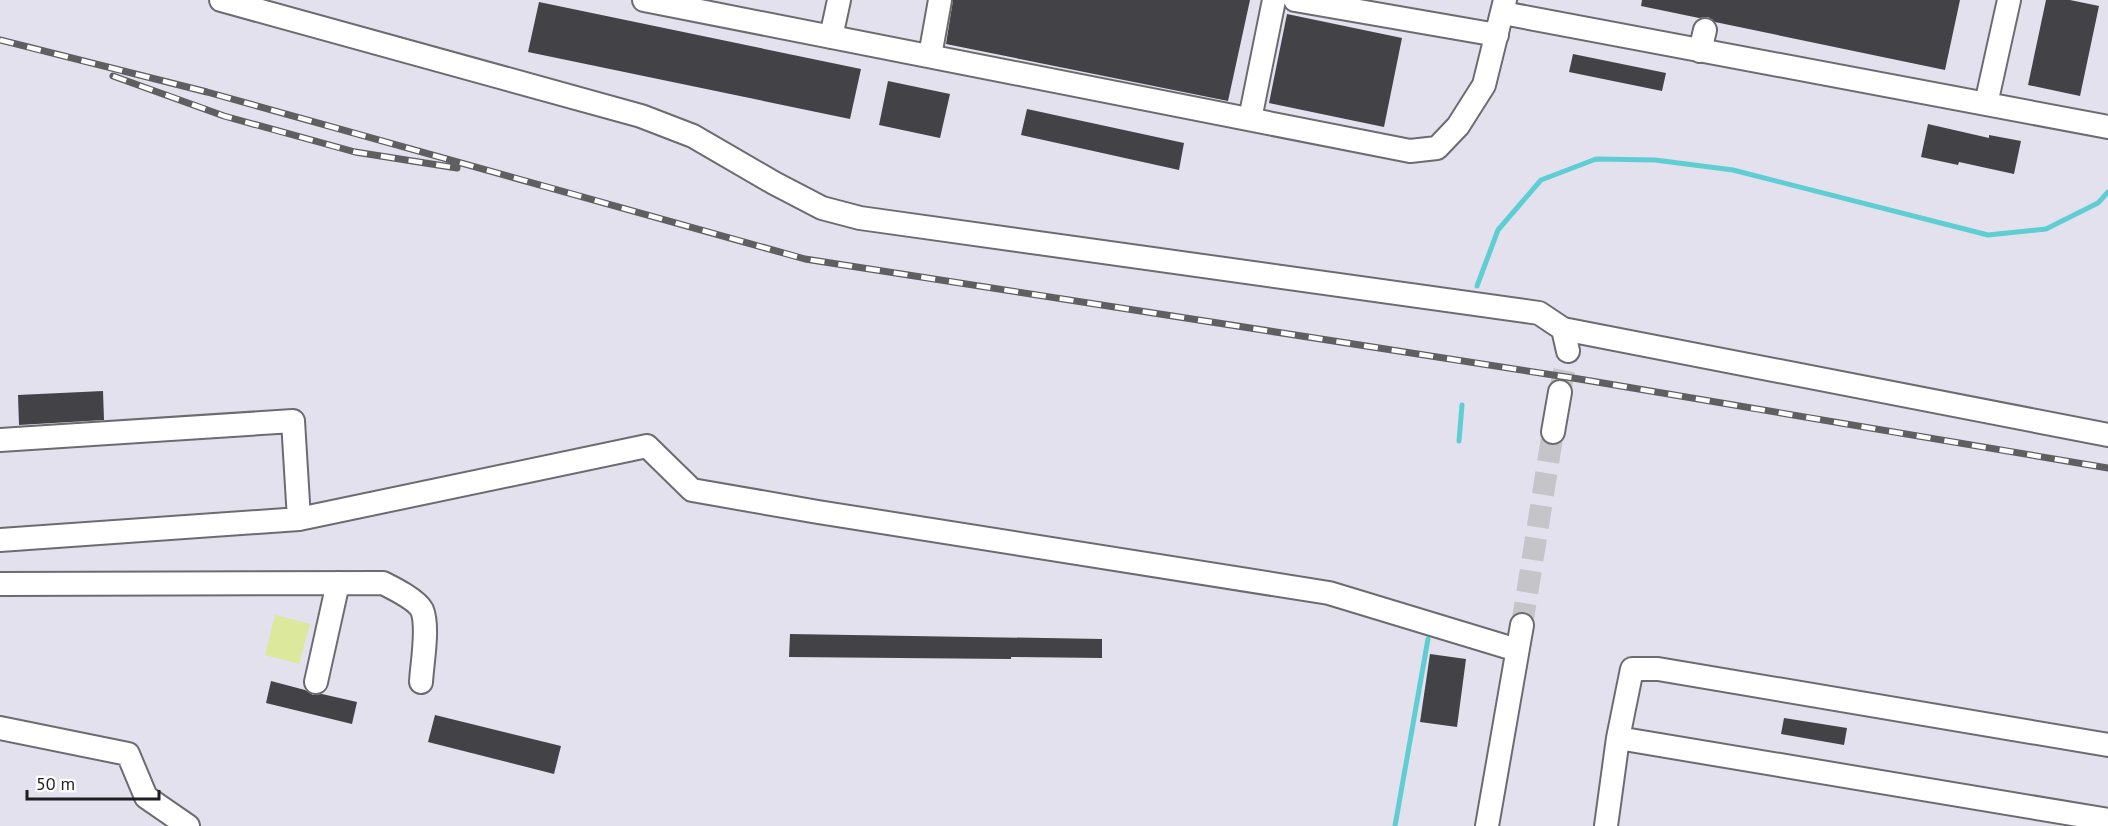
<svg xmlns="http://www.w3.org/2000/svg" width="2108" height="826" font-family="'PT Sans',sans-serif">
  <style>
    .built { fill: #e3e1ee }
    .green { fill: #dce89c }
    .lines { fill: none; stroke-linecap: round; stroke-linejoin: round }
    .stream { stroke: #5fced3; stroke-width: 5 }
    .building { fill: #434246 }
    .minor-tunnel { stroke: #c5c4c9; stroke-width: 22; stroke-dasharray: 22 11; stroke-linecap: butt }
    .minor-casing { stroke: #6c6b70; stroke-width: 26 }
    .minor { stroke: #fff; stroke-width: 22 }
    .rail-casing { stroke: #5f5e61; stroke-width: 7 }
    .rail { stroke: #fff; stroke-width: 4.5; stroke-dasharray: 14; stroke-linecap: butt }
  </style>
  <rect width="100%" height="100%" fill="#efeef3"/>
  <path class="built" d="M0,0h2108v826h-2108z"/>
  <path class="green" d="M275,615l35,9 -11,40 -34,-9z"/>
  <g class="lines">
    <path class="stream" d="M1477,286l21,-56 43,-50 55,-21 59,1 78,10 255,65 58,-6 52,-26 10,-11
      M1459,441l3,-36
      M1395,826l33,-187"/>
  </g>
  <path class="building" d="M953,0h297l-22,101 -282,-57z
    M1642,0h318l-15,70 -230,-48 -7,-5 -9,1 -58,-12z
    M2046,0h24l29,6 -19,90 -52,-11z
    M539,2l322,67 -11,50 -322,-67z
    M1287,14l115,24 -18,89 -115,-24z
    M1573,54l93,19 -4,18 -93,-19z
    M888,81l62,13 -10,44 -61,-13z
    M1027,109l157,34 -5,27 -158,-35z
    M1928,124l61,14v-3l32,6 -7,33 -55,-12 -1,3 -37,-8z
    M103,391l1,29 -85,5 -1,-30z
    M790,634l312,5v19l-91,-1v2l-222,-2z
    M1430,654l36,5 -9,68 -37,-5z
    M271,681l34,9 8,5 9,-1 35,8 -5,22 -86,-21z
    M435,715l126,31 -7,28 -126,-32z
    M1784,718l63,10 -3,17 -63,-11z"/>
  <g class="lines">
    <path class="minor-tunnel" d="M1560,392l8,-41
      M1522,625l31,-193"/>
    <defs>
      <path id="minor" d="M221,0l420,116 52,20 81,47 48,25 38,10 679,95 24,16 5,22
        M644,0l766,151 27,-3 21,-22 26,-41 21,-85
        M1295,0l202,35
        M1503,13l605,114
        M831,37l8,-37
        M1700,51l5,-21
        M930,56l10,-56
        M1986,104l23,-104
        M1250,119l24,-119
        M1563,329l545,106
        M1553,432l7,-40
        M0,440l293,-19 6,98
        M0,540l299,-21 348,-73 45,44 126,22 511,81 188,57
        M0,584l383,-1c10,5 34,17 39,27 7,17 0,53 -1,72
        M316,682l22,-99
        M0,728l128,26 18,43 42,29
        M1618,738l490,82
        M1487,826l35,-201
        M1606,826l12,-88 14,-69h26l450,76"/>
    </defs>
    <use href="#minor" class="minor-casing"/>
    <use href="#minor" class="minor"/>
    <defs>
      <path id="rail" d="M0,40l207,52 598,167 774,120 529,89
        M113,76l111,40 131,36 102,16"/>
    </defs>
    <use href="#rail" class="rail-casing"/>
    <use href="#rail" class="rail"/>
  </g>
  <path d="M27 790v9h132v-9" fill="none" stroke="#1f1e20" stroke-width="3"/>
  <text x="36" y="790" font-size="18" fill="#1f1e20" stroke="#ffffff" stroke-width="4.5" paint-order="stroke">50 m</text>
</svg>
